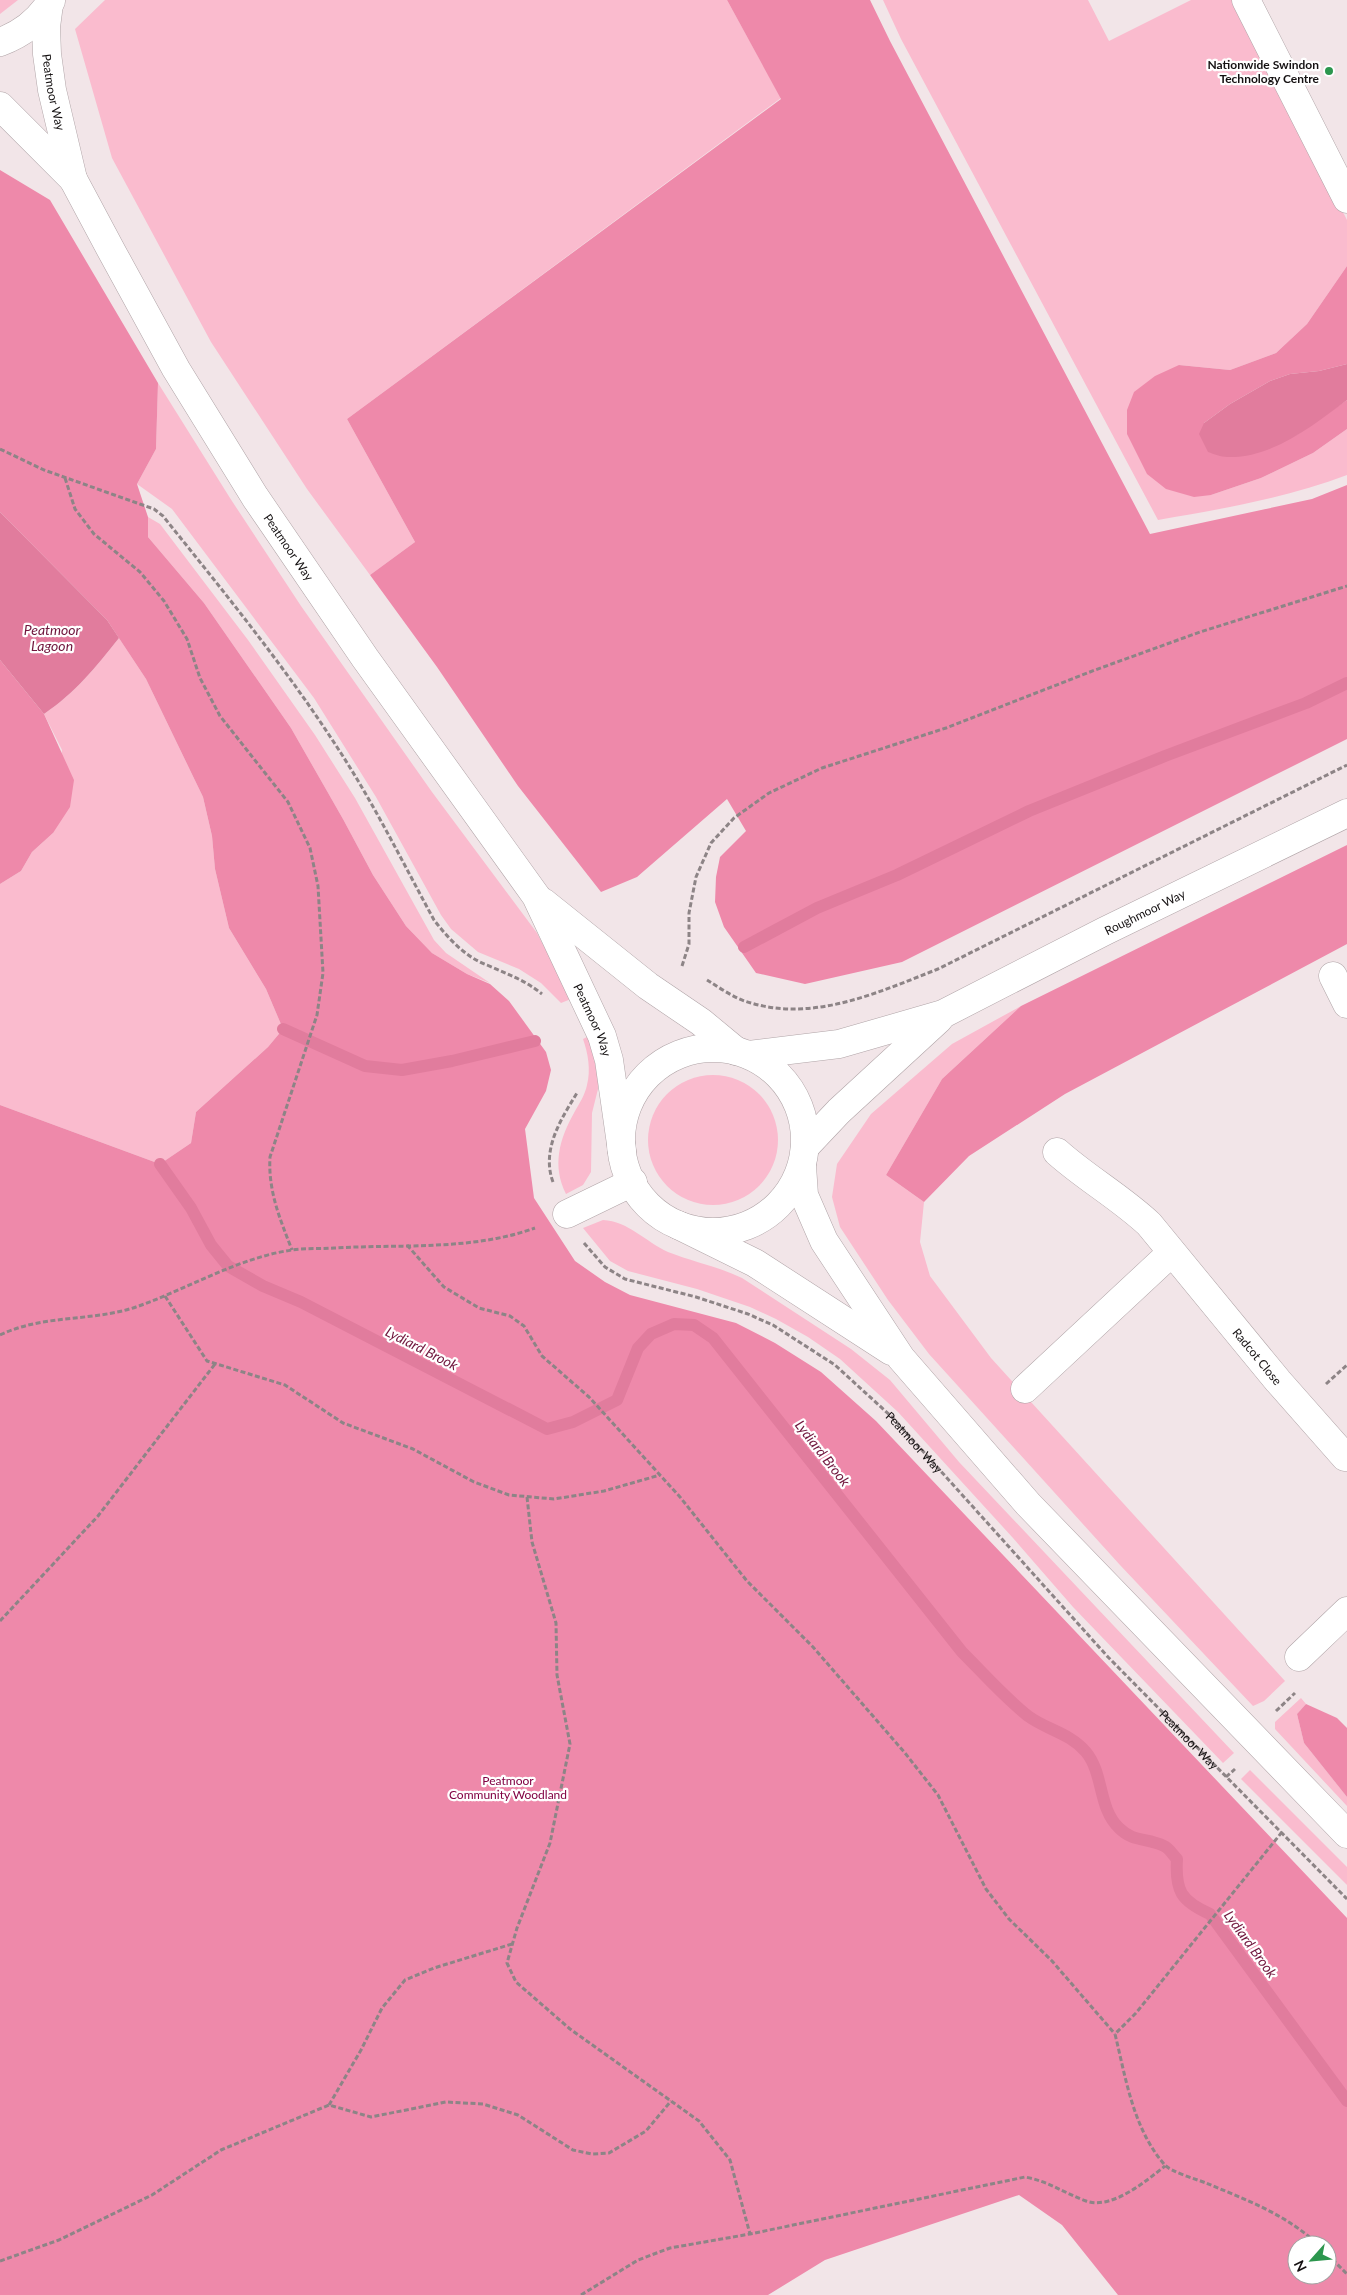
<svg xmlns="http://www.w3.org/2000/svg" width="1347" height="2295" font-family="Lato,sans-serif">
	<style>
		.green { fill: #fabbce }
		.forest { fill: #ee89aa; fill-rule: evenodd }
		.water { fill: #e17c9d }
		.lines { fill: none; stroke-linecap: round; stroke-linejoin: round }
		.stream { stroke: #e17c9d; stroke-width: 12 }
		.minor-casing { stroke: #b0a4a7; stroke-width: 29 }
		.major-casing { stroke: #b0a4a7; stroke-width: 29 }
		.path { stroke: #8d8486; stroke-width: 3; stroke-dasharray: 5 2.5; stroke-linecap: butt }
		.minor { stroke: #fff; stroke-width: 28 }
		.major { stroke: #fff; stroke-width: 28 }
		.poi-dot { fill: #2c964e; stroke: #fff; stroke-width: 2 }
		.labels { text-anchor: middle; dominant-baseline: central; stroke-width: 4.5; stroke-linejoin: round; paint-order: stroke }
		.poi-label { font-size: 12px; font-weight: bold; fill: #151112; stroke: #fff; text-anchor: end }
		.street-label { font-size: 12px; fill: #151112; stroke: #fff }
		.park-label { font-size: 12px; fill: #810042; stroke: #fff }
		.water-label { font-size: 14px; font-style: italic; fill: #70163d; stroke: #fff }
	</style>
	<rect width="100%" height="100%" fill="#f2e5e8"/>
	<g class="green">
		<polygon points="0,0 18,0 0,14"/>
		<polygon points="105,0 727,0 781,98 347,419 415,542 370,575 307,489 211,342 112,158 75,29"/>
		<path d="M883 0H1088L1109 41 1191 0H1235L1347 220V266L1307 324 1276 353 1230 370 1179 365 1211 495 1261 478 1313 453 1347 429V475C1287 498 1221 509 1158 520L901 39Z"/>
		<polygon points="158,383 230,498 301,606 432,792 537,933 571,999 561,1003 541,983 519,969 478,952 451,929 441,915 376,797 314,698 172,509 137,484 156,449"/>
		<polygon points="148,517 160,524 248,640 315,735 355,798 434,940 446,953 490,983 467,974 432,953 406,926 373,875 343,819 291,728 204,603 148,537"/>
		<path d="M119 638 146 679 203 797 212 836 215 869 229 928 266 989 283 1029 268 1047 196 1112 191 1143 160 1164 0 1105V884L21 871 32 852 53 833 62 750 44 714C76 692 95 668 119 638Z"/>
		<polygon points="1021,1006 942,1079 886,1175 924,1202 920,1242 930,1276 991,1358 1285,1681 1264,1701 1253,1706 1120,1565 929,1354 888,1300 840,1227 832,1197 837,1164 871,1114 952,1044"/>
		<path d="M589 1036 598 1073V1089L592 1113 591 1172 583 1185 566 1194C552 1166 559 1140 574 1113 579 1104 585 1095 587 1085 591 1070 588 1053 583 1039Z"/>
		<circle cx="713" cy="1140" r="65"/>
		<path d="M603 1220C628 1221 646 1242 668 1252 693 1262 717 1266 742 1278L851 1349 890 1380 959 1462 1234 1753 1223 1763 1073 1607 1013 1538 898 1412 840 1359 808 1337 776 1319 750 1307 697 1289 628 1271 610 1261 583 1228Z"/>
		<polygon points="1301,1698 1306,1704 1297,1714 1304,1743 1347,1797 1347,1806 1275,1729 1275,1722"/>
		<polygon points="1250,1770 1347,1867 1347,1885 1241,1779"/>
	</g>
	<g class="forest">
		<polygon points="727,0 870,0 890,41 1150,534 1312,499 1347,485 1347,739 902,962 805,984 756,973 724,927 715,902 716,877 720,857 746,831 727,799 637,877 601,892 518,786 437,667 370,575 415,542 347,419 781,99"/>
		<path d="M0 170 50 200 158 383 156 449 137 484 148 517V537L204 603 291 728 343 819 373 875 406 926 432 953 467 974 490 984 509 1001 546 1052 551 1070 546 1091 525 1129 534 1198 575 1261 605 1282 630 1295 736 1323 775 1343 821 1372 876 1421 1347 1918V2295H1118L1062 2225 1019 2195 825 2260 768 2295H0V1105L160 1164 191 1143 196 1112 268 1047 283 1029 266 989 229 928 215 869 212 836 203 797 146 679 107 620 0 512ZM1297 2245H1327V2275H1297Z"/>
		<polygon points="1347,266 1347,364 1319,371 1290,374 1270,381 1230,404 1204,423 1269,448 1298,434 1347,400 1347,429 1313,453 1261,478 1211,495 1194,497 1166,489 1147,474 1127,434 1127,410 1134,392 1155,376 1179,365 1230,370 1276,353 1307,324"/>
		<polygon points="0,660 44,714 74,780 70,807 53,833 32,852 21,871 0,884"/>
		<polygon points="1347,845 1347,944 1065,1094 969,1156 924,1202 886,1175 942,1079 1021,1006"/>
		<polygon points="1306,1704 1337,1718 1347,1728 1347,1797 1304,1743 1297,1714"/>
	</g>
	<g class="water">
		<path d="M1347 364V400C1314 425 1271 459 1227 457 1221 457 1214 454 1208 452L1199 434 1204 423 1230 404 1270 381 1290 374 1319 371Z"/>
		<path d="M0 512 107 620 119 638C95 668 76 692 44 714L0 660Z"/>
	</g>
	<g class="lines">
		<g class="stream">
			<polyline points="744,947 817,908 897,875 1029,811 1165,756 1306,703 1347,683"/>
			<polyline points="283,1029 365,1066 402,1070 452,1061 535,1041"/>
			<path d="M160 1164 191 1208 211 1245 228 1266 263 1286 301 1302 547 1429 573 1422 617 1400 638 1348 651 1334 674 1324 694 1325 713 1338 962 1652C984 1674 1004 1697 1028 1716 1047 1730 1070 1733 1086 1752 1104 1774 1098 1808 1119 1828 1134 1843 1147 1837 1164 1846 1169 1848 1173 1855 1177 1859 1175 1891 1181 1901 1210 1914L1347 2101"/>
		</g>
		<defs>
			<g id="minor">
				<polyline points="1246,0 1347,199"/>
				<polyline points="1333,976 1347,1004"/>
				<path id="s2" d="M1057 1152C1086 1178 1120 1197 1149 1224L1278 1381 1345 1457"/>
				<polyline points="802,1166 804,1195 824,1241 901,1358 1028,1504 1347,1834"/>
				<polyline points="567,1214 633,1182"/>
				<polyline points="678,1225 755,1263 891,1351"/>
				<polyline points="1025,1389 1171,1253"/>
				<polyline points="1299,1657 1347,1611"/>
			</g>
			<g id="major">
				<path id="s3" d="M49 4 46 27 47 54 52 90 73 179 112 252 176 369 255 497 365 658 536 896 602 1036 609 1060 622 1151"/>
				<path d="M0 42C22 34 39 21 51 1"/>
				<polyline points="0,106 73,179"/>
				<polyline points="543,902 648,986 701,1022 736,1051"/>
				<circle cx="713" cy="1140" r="92"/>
				<path id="s4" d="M749 1055 839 1044 943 1014 1105 931 1347 813"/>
				<polyline points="805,1147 839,1111 939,1019"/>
			</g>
		</defs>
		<use href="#minor" class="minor-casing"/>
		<use href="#major" class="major-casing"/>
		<g class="path">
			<path d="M0 449 44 470 154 509 163 516C223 591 283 664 335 744 372 800 402 861 434 920 448 938 465 957 487 965 507 974 525 980 542 994"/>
			<path d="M65 478 75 509 94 534 140 572 164 601 187 639 200 678 220 716 288 802 310 848 318 886 323 973 317 1015 270 1157C268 1191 280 1219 292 1250"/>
			<polyline points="682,966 689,944 689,913 696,877 711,843 734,818 769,793 822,768 946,728 1095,670 1200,632 1347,586"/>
			<path d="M707 980C720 988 735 999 751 1003 815 1022 879 992 938 969L1347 765"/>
			<path d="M553 1182C541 1150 561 1119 577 1093"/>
			<path id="s1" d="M584 1243 605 1267 625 1279 696 1297 748 1314 773 1325 835 1365 893 1418 1108 1657 1347 1899"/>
			<polyline points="407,1245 444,1287 479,1308 510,1316 524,1326 542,1356 589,1397 680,1497 747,1581 813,1647 905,1753 938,1795 986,1889 1009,1919 1052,1961 1115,2034"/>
			<polyline points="165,1296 207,1361 285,1385 343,1423 413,1449 474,1482 509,1495 554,1499 604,1491 660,1475"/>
			<path d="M0 1335C44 1314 91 1322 136 1307 188 1289 237 1258 292 1250 305 1248 320 1249 334 1248 401 1244 471 1251 535 1228"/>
			<polyline points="1326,1384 1347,1365"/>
			<polyline points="527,1497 532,1542 556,1623 557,1675 570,1744 550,1843 517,1928 507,1963 516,1982 570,2029 699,2121 730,2160 750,2234"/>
			<polyline points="0,1621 98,1516 215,1364"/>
			<polyline points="1276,1711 1295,1693"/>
			<polyline points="1226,1777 1235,1769"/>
			<path d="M1282 1832 1136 2013 1115 2034C1126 2079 1133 2128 1164 2164 1170 2172 1196 2179 1206 2183 1244 2199 1288 2215 1318 2245"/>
			<polyline points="329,2105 361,2050 382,2008 405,1980 434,1968 512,1944"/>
			<polyline points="1327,2254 1347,2274"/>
			<polyline points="0,2261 59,2240 152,2195 221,2150 329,2105 371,2117 446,2102 483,2104 518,2115 573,2150 592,2154 609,2153 646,2131 671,2101"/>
			<path d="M581 2295 638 2260 670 2248 750 2234 1025 2177C1048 2181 1064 2193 1086 2201 1112 2210 1146 2181 1165 2166"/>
		</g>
		<use href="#minor" class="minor"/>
		<use href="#major" class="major"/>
	</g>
	<circle class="poi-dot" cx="1329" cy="71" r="5"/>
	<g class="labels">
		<g class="poi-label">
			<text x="1319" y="64">Nationwide Swindon<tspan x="1319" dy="14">Technology Centre</tspan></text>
		</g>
		<g class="street-label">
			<text stroke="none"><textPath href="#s3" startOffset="89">Peatmoor Way</textPath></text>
			<text stroke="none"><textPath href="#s3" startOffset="605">Peatmoor Way</textPath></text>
			<text stroke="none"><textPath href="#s4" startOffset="425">Roughmoor Way</textPath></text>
			<text stroke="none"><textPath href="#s3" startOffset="1169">Peatmoor Way</textPath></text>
			<text stroke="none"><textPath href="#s2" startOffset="288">Radcot Close</textPath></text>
			<text stroke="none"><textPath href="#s1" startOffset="395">Peatmoor Way</textPath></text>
			<text stroke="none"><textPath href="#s1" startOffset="800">Peatmoor Way</textPath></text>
		</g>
		<g class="park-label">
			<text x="508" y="1780">Peatmoor<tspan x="508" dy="14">Community Woodland</tspan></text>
		</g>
		<g class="water-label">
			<text x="52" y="629">Peatmoor<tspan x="52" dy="16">Lagoon</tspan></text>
			<text transform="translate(422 1348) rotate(27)">Lydiard Brook</text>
			<text transform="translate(823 1453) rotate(52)">Lydiard Brook</text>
			<text transform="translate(1251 1944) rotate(54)">Lydiard Brook</text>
		</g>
	</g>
	<g transform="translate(1312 2260) rotate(243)"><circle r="24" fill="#ffffff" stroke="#a1a0a0"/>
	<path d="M0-4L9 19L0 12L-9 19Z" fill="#2c964e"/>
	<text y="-8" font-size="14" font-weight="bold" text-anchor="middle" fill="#151112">N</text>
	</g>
</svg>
